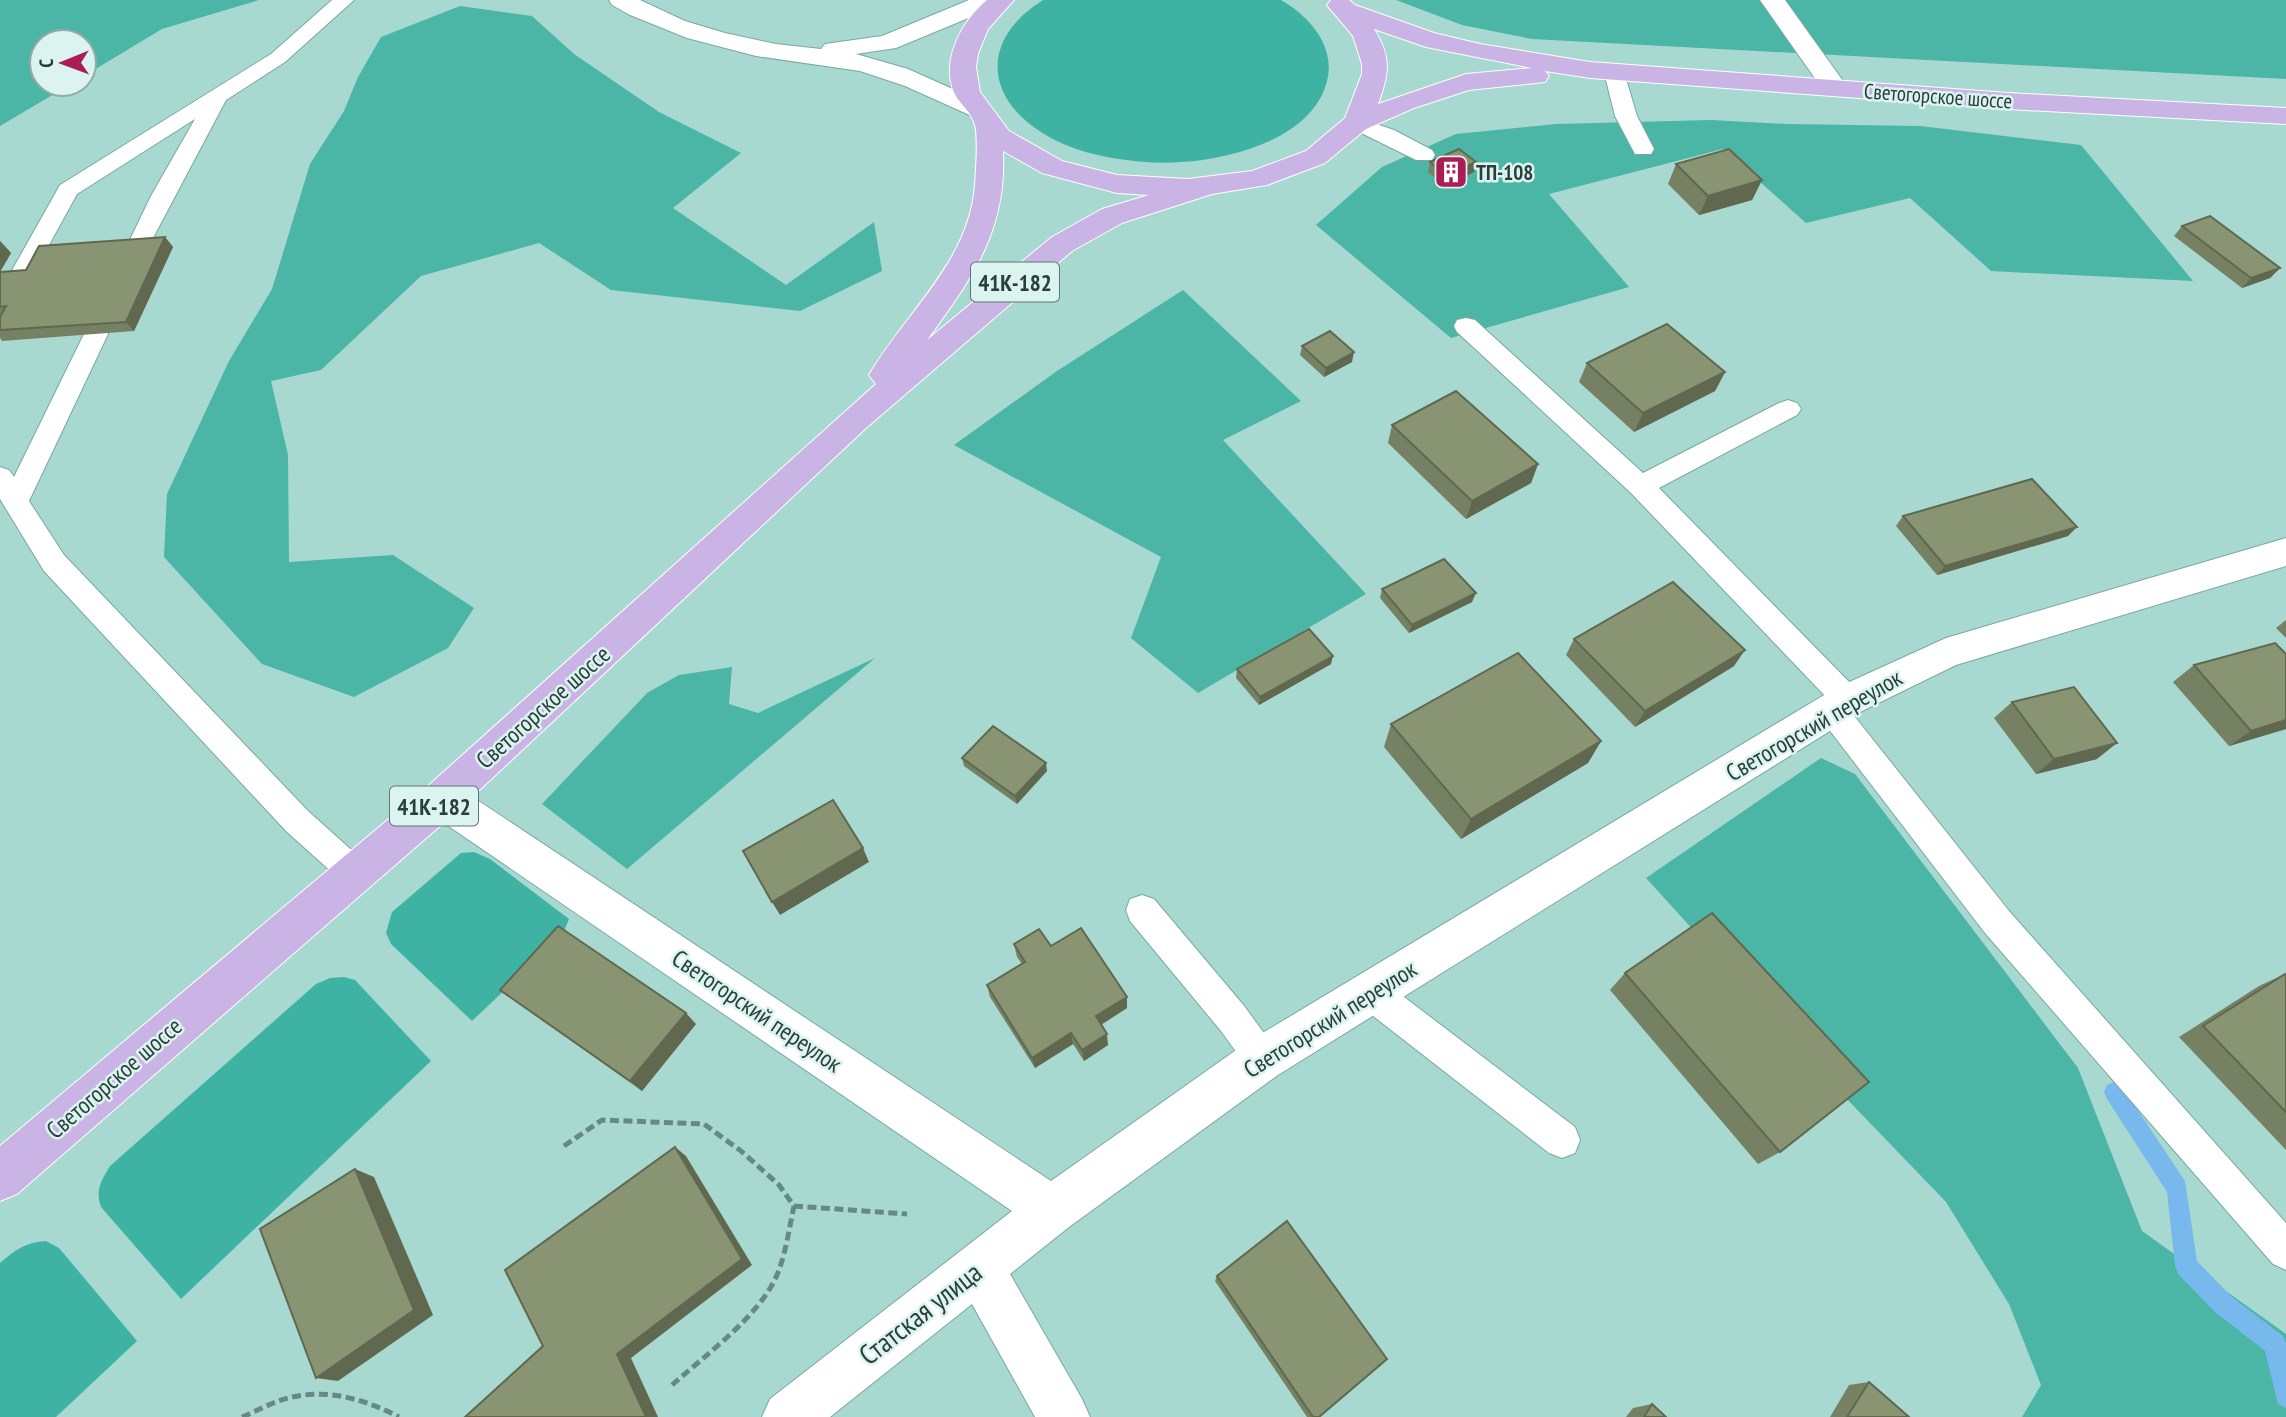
<svg xmlns="http://www.w3.org/2000/svg" width="2286" height="1417" font-family="'PT Sans Narrow',sans-serif">
	<style>
		.green { fill: #3eb3a4 }
		.forest { fill: #4bb5a6 }
		.lines { fill: none; stroke-linecap: round; stroke-linejoin: round }
		.stream { fill: #77b9ec; fill-rule: evenodd }
		.lane-casing { stroke: #79a8a0; stroke-width: 2 }
		.street-casing { stroke: #79a8a0; stroke-width: 2 }
		.primary-casing { stroke: #fff; stroke-width: 2 }
		.path { stroke: #678983; stroke-width: 5; stroke-dasharray: 9 4.5; stroke-linecap: butt }
		.lane { fill: #fff; fill-rule: evenodd }
		.street { fill: #fff; fill-rule: evenodd }
		.primary { fill: #cab4e6; fill-rule: evenodd }
		.wall { fill: #768062 }
		.shaded-wall { fill: #606850 }
		.building { fill: #899572; stroke: #606850; stroke-width: 2 }
		.labels { text-anchor: middle; dominant-baseline: central; stroke-width: 5; stroke-linejoin: round; paint-order: stroke }
		.far-street-label { font-size: 21px; fill: #2a3e3a; stroke: #dcf4ef }
		.far-poi-label { font-size: 21px; font-weight: bold; fill: #2a3e3a; stroke: #dcf4ef; text-anchor: start }
		.shield { fill: #dcf4ef; stroke: #5f7570; stroke-width: 2 }
		.shield-label { font-size: 23px; font-weight: bold; fill: #2a3e3a }
		.street-label { font-size: 24px; fill: #2a3e3a; stroke: #dcf4ef }
		.near-street-label { font-size: 28px; fill: #2a3e3a; stroke: #dcf4ef }
	</style>
	<rect width="100%" height="100%" fill="#a8d9d0"/>
	<g class="green">
		<path d="M1043 0H1281C1309 16 1336 46 1327 81 1320 111 1292 132 1265 143 1219 162 1168 167 1119 159 1090 155 1058 145 1035 128 980 88 988 34 1043 0Z"/>
		<polygon points="474,852 490,859 569,919 562,936 472,1021 391,944 386,933 392,912 461,853"/>
		<path d="M344 977 355 980 431 1061 181 1299 101 1207C95 1190 101 1181 110 1166L316 984 330 978Z"/>
		<path d="M46 1241 59 1248 137 1341 56 1417H0V1263C15 1250 26 1242 46 1241Z"/>
	</g>
	<g class="forest">
		<polygon points="0,0 259,0 162,29 84,76 84,42 42,42 42,84 71,84 0,126"/>
		<polygon points="1396,0 2286,0 2286,79 1532,39 1462,25"/>
		<polygon points="460,6 532,16 574,54 659,112 741,153 673,208 786,285 874,222 882,271 800,311 611,290 539,243 421,276 321,370 271,381 288,455 289,562 393,555 474,608 448,648 354,697 262,664 164,557 167,494 229,361 272,289 310,164 344,111 358,77 381,37"/>
		<polygon points="1711,120 1787,124 1920,126 2081,145 2193,281 1991,271 1910,198 1806,223 1723,149 1549,194 1629,287 1451,338 1316,225 1382,167 1456,134 1556,124"/>
		<polygon points="1183,290 1301,401 1223,440 1366,594 1198,693 1131,638 1161,557 954,445 1057,371"/>
		<polygon points="875,658 627,869 542,804 647,693 679,675 732,667 729,704 758,713"/>
		<polygon points="1821,758 1855,774 2078,1068 2142,1231 2286,1334 2286,1417 2022,1417 2041,1385 2009,1304 1946,1202 1844,1096 1646,878"/>
	</g>
	<g class="lines">
		<polygon class="stream" points="2114,1082 2121,1085 2185,1181 2197,1261 2231,1296 2283,1336 2286,1343 2286,1408 2278,1404 2265,1351 2215,1312 2178,1274 2175,1266 2167,1192 2107,1099 2104,1092 2107,1085"/>
		<defs>
			<g id="lane">
				<polygon points="332,0 354,0 285,62 226,100 144,255 136,258 128,255 125,250 151,196 195,119 77,194 26,287 18,289 10,287 6,281 60,185 271,54"/>
				<polygon points="1614,66 1621,68 1624,72 1637,116 1654,149 1651,154 1635,154 1615,116 1604,72 1607,68"/>
				<polygon points="1356,117 1394,130 1432,150 1435,155 1432,160 1416,160 1349,127 1345,123 1349,119"/>
				<polygon points="1466,318 1475,320 1643,473 1779,403 1788,400 1797,403 1801,409 1797,415 1659,488 1858,691 1863,700 1858,709 1851,712 2009,911 2286,1223 2286,1270 2273,1264 1985,933 1821,719 1817,710 1821,701 1828,699 1631,493 1457,332 1454,326 1457,320"/>
				<polygon points="96,326 105,328 108,334 29,501 64,555 308,811 367,864 372,874 367,884 356,889 345,884 286,831 44,571 0,499 0,467 9,470 14,477 84,334 87,328"/>
				<polygon points="1142,895 1154,899 1245,1007 1274,1047 1279,1059 1274,1071 1262,1076 1250,1071 1221,1031 1130,921 1126,910 1130,899"/>
				<polygon points="1371,977 1383,981 1575,1127 1580,1140 1575,1153 1562,1158 1549,1153 1359,1005 1354,993 1359,981"/>
			</g>
			<g id="street">
				<polygon points="609,0 640,0 685,21 725,33 776,44 821,49 825,44 882,36 969,0 1003,0 1000,5 896,48 856,54 908,69 984,103 988,109 984,115 974,117 905,86 860,71 756,56 687,38 630,15 612,5"/>
				<polygon points="1760,0 1785,0 1848,88 1844,94 1835,96 1826,94"/>
				<polygon points="2286,538 2286,566 1956,665 1862,711 1278,1075 1069,1227 1010,1274 1082,1399 1090,1417 1035,1417 972,1304 830,1417 762,1417 770,1399 1012,1211 428,812 422,799 428,786 442,781 456,786 1051,1181 1246,1043 1834,689 1946,638"/>
			</g>
			<path id="primary" d="M987 0H1014L988 29 978 54 976 67 980 92 1009 131 1062 161 1117 175 1188 179 1252 171 1306 151 1345 118 1362 74V64L1353 36 1327 5 1331 0H1349L1355 5 1434 33 1480 44 1590 62 2008 93 2286 108V124L2008 109 1590 78 1545 71 1549 76 1545 82 1469 90 1414 108 1366 129 1325 163 1267 185 1212 194 1122 223 1072 251 866 428 456 812 17 1194 0 1201V1146L428 786 876 384 869 375C906 312 969 262 975 185 976 170 979 133 974 122 970 110 957 102 953 90 942 58 962 21 987 0ZM1374 29 1426 47 1532 68 1466 74 1378 104C1389 73 1392 58 1374 29ZM1003 151 1042 173 1117 193 1149 195 1102 209 1052 237 927 340C972 278 1007 231 1003 151Z"/>
		</defs>
		<use href="#lane" class="lane-casing"/>
		<use href="#street" class="street-casing"/>
		<use href="#primary" class="primary-casing"/>
		<g class="path">
			<path d="M564 1146 602 1120 704 1124 741 1151 779 1185 794 1206C789 1229 786 1253 777 1275 759 1317 704 1356 671 1386"/>
			<polyline points="794,1206 907,1214"/>
			<path d="M242 1417C257 1411 272 1402 288 1398 327 1388 364 1399 399 1417"/>
		</g>
		<use href="#lane" class="lane"/>
		<use href="#street" class="street"/>
		<use href="#primary" class="primary"/>
	</g>
	<g class="wall">
		<polygon points="1430,162 1476,162 1474,172 1445,186 1428,172"/>
		<polygon points="1676,164 1762,180 1752,200 1699,215 1668,184"/>
		<polygon points="2182,226 2280,268 2270,278 2242,288 2174,236"/>
		<polygon points="165,237 173,247 134,331 2,341 0,338 0,241 11,253 0,272 26,270"/>
		<polygon points="1302,346 1352,362 1324,377 1300,355"/>
		<polygon points="1587,363 1725,372 1715,391 1634,432 1579,382"/>
		<polygon points="1392,425 1538,464 1531,483 1466,519 1388,443"/>
		<polygon points="1903,516 2068,536 1937,575 1896,526"/>
		<polygon points="1382,589 1472,602 1409,633 1380,598"/>
		<polygon points="2286,620 2286,638 2276,628"/>
		<polygon points="1574,639 1734,666 1635,727 1566,655"/>
		<polygon points="1331,664 1259,705 1236,678 1237,669"/>
		<polygon points="2194,665 2286,729 2229,746 2173,682"/>
		<polygon points="2012,702 2097,759 2036,774 1994,718"/>
		<polygon points="1391,724 1601,741 1588,763 1461,839 1384,747"/>
		<polygon points="962,758 1047,771 1017,804 964,766"/>
		<polygon points="1014,944 1051,946 1127,997 1127,1008 1101,1025 1108,1045 1084,1061 1073,1044 1035,1068 990,997 987,985 1022,964 1017,957"/>
		<polygon points="1625,973 1780,1152 1758,1164 1610,990"/>
		<polygon points="2285,974 2286,975 2286,1150 2179,1037 2259,986"/>
		<polygon points="500,990 696,1024 642,1091"/>
		<polygon points="1217,1276 1319,1417 1307,1417 1215,1281"/>
		<polygon points="1869,1382 1909,1417 1830,1417 1849,1385"/>
		<polygon points="1652,1404 1666,1417 1626,1417 1633,1408"/>
	</g>
	<g class="shaded-wall">
		<polygon points="1476,162 1474,172 1445,186 1447,175"/>
		<polygon points="1762,180 1752,200 1699,215 1708,196"/>
		<polygon points="165,237 173,247 134,331 126,322"/>
		<polygon points="0,241 11,253 0,272"/>
		<polygon points="2280,268 2270,278 2242,288 2251,278"/>
		<polygon points="1354,352 1352,362 1324,377 1326,368"/>
		<polygon points="1725,372 1715,391 1634,432 1643,413"/>
		<polygon points="1538,464 1531,483 1466,519 1472,501"/>
		<polygon points="2077,527 2068,536 1937,575 1945,566"/>
		<polygon points="1476,593 1472,602 1409,633 1412,625"/>
		<polygon points="1745,650 1734,666 1635,727 1645,711"/>
		<polygon points="1333,656 1331,664 1259,705 1260,697"/>
		<polygon points="2286,720 2286,729 2229,746 2251,731"/>
		<polygon points="1601,741 1588,763 1461,839 1471,819"/>
		<polygon points="2117,743 2097,759 2036,774 2054,759"/>
		<polygon points="1046,763 1047,771 1017,804 1015,796"/>
		<polygon points="863,848 869,862 780,915 772,902"/>
		<polygon points="1127,997 1127,1008 1097,1027 1096,1016"/>
		<polygon points="686,1013 696,1024 642,1091 630,1081"/>
		<polygon points="1071,1033 1073,1044 1035,1068 1032,1058"/>
		<polygon points="1107,1034 1108,1045 1084,1061 1082,1050"/>
		<polygon points="675,1147 686,1156 752,1265 631,1358 658,1417 646,1417 617,1354"/>
		<polygon points="355,1169 374,1177 433,1315 338,1381 316,1378"/>
	</g>
	<g class="building">
		<polygon points="1459,149 1476,162 1447,175 1430,162"/>
		<polygon points="1729,149 1762,180 1708,196 1676,164"/>
		<polygon points="2210,216 2280,268 2251,278 2182,226"/>
		<polygon points="165,237 126,322 0,330 0,317 6,306 0,307 0,272 26,270 39,246"/>
		<polygon points="1667,324 1725,372 1643,413 1587,363"/>
		<polygon points="1330,331 1354,352 1326,368 1302,346"/>
		<polygon points="1456,391 1538,464 1472,501 1392,425"/>
		<polygon points="2032,479 2077,527 1945,566 1903,516"/>
		<polygon points="1444,559 1476,593 1412,625 1382,589"/>
		<polygon points="1673,582 1745,650 1645,711 1574,639"/>
		<polygon points="1309,629 1333,656 1260,697 1237,669"/>
		<polygon points="2275,643 2286,654 2286,720 2251,731 2194,665"/>
		<polygon points="1518,653 1601,741 1471,819 1391,724"/>
		<polygon points="2074,687 2117,743 2054,759 2012,702"/>
		<polygon points="993,726 1046,763 1015,796 962,758"/>
		<polygon points="833,800 863,848 772,902 743,851"/>
		<polygon points="1712,913 1869,1082 1780,1152 1625,973"/>
		<polygon points="558,926 686,1013 630,1081 500,990"/>
		<polygon points="1081,928 1127,997 1096,1016 1107,1034 1082,1050 1071,1033 1032,1058 987,985 1025,962 1014,944 1039,929 1051,946"/>
		<polygon points="2285,974 2286,975 2286,1112 2203,1026"/>
		<polygon points="675,1147 742,1259 617,1354 646,1417 465,1417 543,1346 505,1270"/>
		<polygon points="355,1169 414,1310 316,1378 260,1229"/>
		<polygon points="1287,1221 1387,1359 1319,1417 1313,1417 1217,1276"/>
		<polygon points="1869,1382 1909,1417 1847,1417"/>
		<polygon points="1652,1404 1666,1417 1644,1417"/>
	</g>
	<defs>
		<symbol id="building-square" viewBox="-11 -11 22 22"><rect x="-9" y="-9" width="18" height="18" rx="4" fill="#ac1d58" stroke="#dcf4ef"/><path d="M-4-6H4V6H1V3H-1V6H-4ZM-2.5-4.3h1.7v1.8h-1.7ZM.8-4.3h1.7v1.8H.8ZM-2.5-1h1.7V.8h-1.7ZM.8-1h1.7V.8H.8Z" fill="#fff"/></symbol>
	</defs>
	<g fill-rule="evenodd">
		<use href="#building-square" x="1432" y="153" width="38" height="38"/>
	</g>
	<g class="labels">
		<g class="far-street-label">
			<text transform="translate(1938 96) rotate(4)">Светогорское шоссе</text>
		</g>
		<g class="far-poi-label">
			<text x="1476" y="172">ТП-108</text>
		</g>
		<g class="shield">
			<rect x="971" y="262.5" width="88" height="39" rx="5"/>
			<rect x="390" y="786.5" width="88" height="39" rx="5"/>
		</g>
		<g class="shield-label">
			<text x="1015" y="282">41К-182</text>
			<text x="434" y="806">41К-182</text>
		</g>
		<g class="street-label">
			<text transform="translate(543 707) rotate(-42)">Светогорское шоссе</text>
			<text transform="translate(1814 725) rotate(-30)">Светогорский переулок</text>
			<text transform="translate(757 1011) rotate(34)">Светогорский переулок</text>
			<text transform="translate(1330 1019) rotate(-32)">Светогорский переулок</text>
			<text transform="translate(114 1078) rotate(-41)">Светогорское шоссе</text>
		</g>
		<g class="near-street-label">
			<text transform="translate(920 1313) rotate(-38)">Статская улица</text>
		</g>
	</g>
	<g transform="translate(63 63) rotate(269)"><circle r="33" fill="#dcf4ef" stroke="#95aba7" stroke-width="2"/>
	<path d="M0-5L12 26L0 18L-12 26Z" fill="#ac1d58"/>
	<text y="-10" font-size="19" font-weight="bold" text-anchor="middle" fill="#2a3e3a">С</text>
	</g>
</svg>
